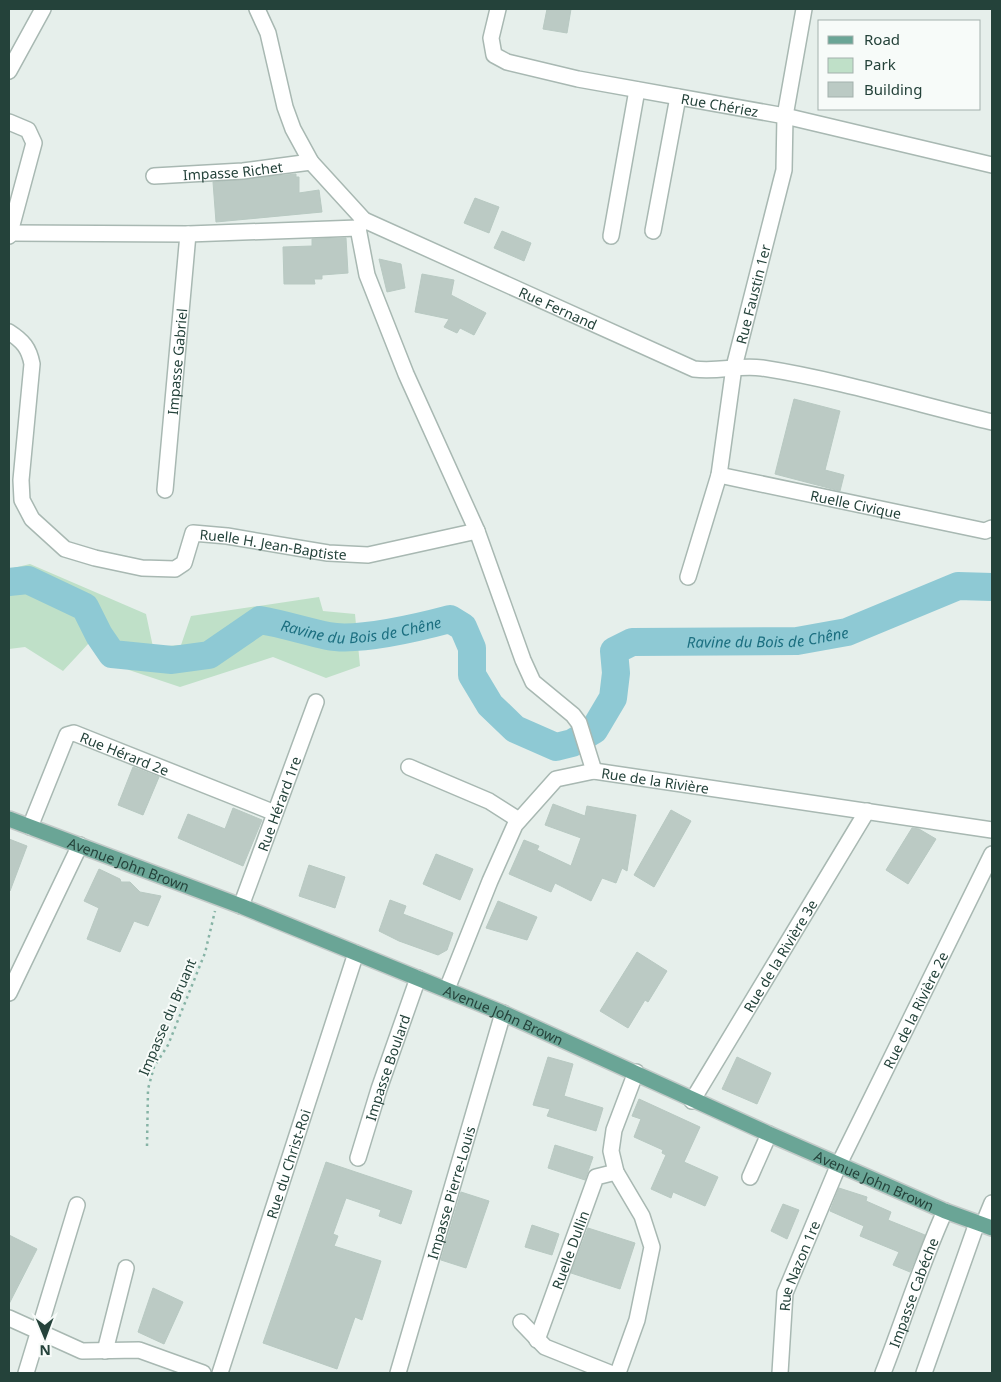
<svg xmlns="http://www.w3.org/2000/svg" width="1001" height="1382" font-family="'Noto Sans',sans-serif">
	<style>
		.green { fill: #bfe0c8 }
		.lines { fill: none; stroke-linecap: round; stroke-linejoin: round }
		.river { stroke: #8ec9d4; stroke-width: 28 }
		.building { fill: #bbcac4; stroke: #b8c9c2 }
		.minor-casing { stroke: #a8b8b2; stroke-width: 18 }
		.major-casing { stroke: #c2cac8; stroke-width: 18 }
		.path { stroke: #86b3a5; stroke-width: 2.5; stroke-dasharray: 2.5 4; stroke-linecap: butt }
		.minor { stroke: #fff; stroke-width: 15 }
		.major { stroke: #6aa596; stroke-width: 15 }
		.labels { text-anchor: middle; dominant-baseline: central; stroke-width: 4; stroke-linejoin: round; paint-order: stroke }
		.street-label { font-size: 14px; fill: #24423a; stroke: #f7fbf9 }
		.water-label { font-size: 15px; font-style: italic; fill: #1c6f80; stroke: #f7fbf9 }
	</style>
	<rect width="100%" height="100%" fill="#e6efeb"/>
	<polygon class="green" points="30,564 146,614 153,647 181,645 191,616 319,597 323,611 355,614 360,666 326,678 273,657 180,687 129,670 89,643 63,671 25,647 9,649 9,569"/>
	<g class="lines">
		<path class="river" id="s1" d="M9 582 28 580 85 607 99 635 112 654 172 660 209 655 260 620C283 624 305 631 328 636 357 642 420 627 450 619L463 627 472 648V675L490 705 515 729 556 747 572 743 594 730 613 698 616 673 614 651 632 642 797 641 847 632 958 586 992 587"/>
	</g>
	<g class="building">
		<polygon points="547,9 571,9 567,33 543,29"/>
		<polygon points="296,174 296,177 299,177 299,193 319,190 322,212 216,222 213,182"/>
		<polygon points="475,198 499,207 489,233 464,223"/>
		<polygon points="502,231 531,243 524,261 494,248"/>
		<polygon points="346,238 348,273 322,275 322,279 314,279 315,284 284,284 283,247 312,246 312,239"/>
		<polygon points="379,259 401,264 405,288 387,292"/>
		<polygon points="422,274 454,280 451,295 486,313 474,335 460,328 457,333 444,327 449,319 415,312"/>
		<polygon points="794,399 840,411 825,470 844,475 840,491 775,474"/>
		<polygon points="133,767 159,777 143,815 118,805"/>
		<polygon points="553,804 585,816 587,806 636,815 627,871 622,868 616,883 602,878 591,901 555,883 551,892 509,874 524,840 539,846 537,850 571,866 581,838 545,825"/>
		<polygon points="233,808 262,820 243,866 178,838 188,814 225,829"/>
		<polygon points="671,810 691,821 654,887 634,875"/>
		<polygon points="912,828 919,829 936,839 908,884 886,870"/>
		<polygon points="9,839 27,846 10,891 9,891"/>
		<polygon points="436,854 473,869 460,900 423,884"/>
		<polygon points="309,865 345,877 335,908 299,896"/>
		<polygon points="99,869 120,879 121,882 130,882 140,892 161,896 148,926 134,921 120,952 87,939 99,908 84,901"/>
		<polygon points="390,900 406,906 403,914 453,933 447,950 438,955 399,941 379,931"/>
		<polygon points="498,901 537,917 527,940 486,928"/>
		<polygon points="637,952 667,971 648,1002 645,1000 628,1028 600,1011"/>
		<polygon points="548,1057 573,1064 564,1096 603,1108 596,1131 547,1116 550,1109 533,1105"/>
		<polygon points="737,1057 771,1073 757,1104 722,1089"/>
		<polygon points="639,1099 700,1127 684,1162 718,1177 705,1206 673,1192 671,1198 651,1189 666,1155 662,1153 663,1150 634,1137 641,1119 632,1116"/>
		<polygon points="555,1145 593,1157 585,1180 548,1168"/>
		<polygon points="326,1162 412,1191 401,1224 379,1216 381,1210 346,1198 333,1234 338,1236 334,1246 381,1261 362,1320 355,1317 337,1369 263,1343"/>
		<polygon points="839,1188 867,1197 866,1201 891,1212 888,1220 925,1235 910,1272 893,1265 899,1252 860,1236 864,1226 830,1211"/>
		<polygon points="461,1192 489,1201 466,1268 441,1260"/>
		<polygon points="783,1204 799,1210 787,1239 771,1231"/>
		<polygon points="532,1225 559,1234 552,1255 525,1247"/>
		<polygon points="588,1228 635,1243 620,1289 571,1273"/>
		<polygon points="9,1235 37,1249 9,1304"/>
		<polygon points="153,1288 183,1302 164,1344 138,1332"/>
	</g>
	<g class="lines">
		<defs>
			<g id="minor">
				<path id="s2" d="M257 9 268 33 285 107 293 129 311 162 364 220 694 369C719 372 737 365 762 368 839 380 917 404 992 422"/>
				<path id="s3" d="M498 9 491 38 494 55 507 62 578 79 785 116 992 165"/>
				<polyline points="9,71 43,9"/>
				<polyline points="9,122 28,130 34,143 9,236"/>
				<path id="s4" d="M154 176 243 171 311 162"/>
				<polyline points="364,220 358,228 367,275 406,374 477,531 523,660 533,682 573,715 579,723 594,771"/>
				<polyline points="653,231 678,97"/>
				<polyline points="10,233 188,234 358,228"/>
				<polyline points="611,236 637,90"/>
				<path id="s5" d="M9 332C23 341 29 348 32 364L21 480 22 500 32 519 65 549 95 558 142 568 175 569 184 563 193 533 227 536 328 553 368 555 477 531"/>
				<path id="s6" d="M719 475 985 531 992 528"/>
				<path id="s7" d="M165 490 188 234"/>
				<path id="s8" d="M688 577 719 475 734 367 784 170 785 116 804 9"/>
				<polyline points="409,767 489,801 519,820"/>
				<path id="s9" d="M30 827 67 735 74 733 275 813"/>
				<path id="s10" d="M241 906 316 702"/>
				<path id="s11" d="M447 989 490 881 515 825 556 779 594 771 992 830"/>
				<polyline points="9,993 80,845"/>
				<path id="s12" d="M692 1101 867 811"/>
				<path id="s13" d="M358 1158 379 1089 418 978"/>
				<polyline points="750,1177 769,1134"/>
				<polyline points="983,1225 992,1203"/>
				<polyline points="9,1318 82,1351 139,1350 203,1373"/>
				<polyline points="521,1322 545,1347 610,1373"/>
				<path id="s14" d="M537 1340 596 1177 616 1172"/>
				<polyline points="105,1351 126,1268"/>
				<polyline points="26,1373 77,1205"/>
				<path id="s15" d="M220 1373 356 953"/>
				<path id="s16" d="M398 1373 503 1013"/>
				<polyline points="618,1373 637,1320 652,1247 642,1216 616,1172 611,1151 614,1130 636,1072"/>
				<path id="s17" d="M780 1373 785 1293 839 1164 992 854"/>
				<path id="s18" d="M883 1373C904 1319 921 1264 945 1211"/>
				<polyline points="924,1373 977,1223"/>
			</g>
			<g id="major">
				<path id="s19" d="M9 819 241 906 503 1013 769 1134 945 1211 992 1228"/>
			</g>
		</defs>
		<use href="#minor" class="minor-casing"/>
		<use href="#major" class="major-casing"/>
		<polyline class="path" points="147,1146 148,1089 154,1067 168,1045 205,953 215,911"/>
		<use href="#minor" class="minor"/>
		<use href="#major" class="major"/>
	</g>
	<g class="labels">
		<g class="street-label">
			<text stroke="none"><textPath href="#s3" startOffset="279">Rue Chériez</textPath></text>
			<text stroke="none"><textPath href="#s4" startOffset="79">Impasse Richet</textPath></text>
			<text stroke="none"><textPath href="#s8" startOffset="291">Rue Faustin 1er</textPath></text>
			<text stroke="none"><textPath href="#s2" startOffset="455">Rue Fernand</textPath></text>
			<text stroke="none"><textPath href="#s7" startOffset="129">Impasse Gabriel</textPath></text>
			<text stroke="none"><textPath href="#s6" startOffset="140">Ruelle Civique</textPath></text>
			<text stroke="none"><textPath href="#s5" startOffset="479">Ruelle H. Jean-Baptiste</textPath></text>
			<text stroke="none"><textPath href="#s9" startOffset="161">Rue Hérard 2e</textPath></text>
			<text stroke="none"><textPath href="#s11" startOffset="340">Rue de la Rivière</textPath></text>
			<text stroke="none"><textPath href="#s10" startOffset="109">Rue Hérard 1re</textPath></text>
			<text stroke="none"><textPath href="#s19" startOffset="128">Avenue John Brown</textPath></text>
			<text stroke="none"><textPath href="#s12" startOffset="170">Rue de la Rivière 3e</textPath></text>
			<text stroke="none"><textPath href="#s17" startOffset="392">Rue de la Rivière 2e</textPath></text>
			<text stroke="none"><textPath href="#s19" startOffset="532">Avenue John Brown</textPath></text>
			<text transform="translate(167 1017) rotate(-67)">Impasse du Bruant</text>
			<text stroke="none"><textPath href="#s13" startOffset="95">Impasse Boulard</textPath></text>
			<text stroke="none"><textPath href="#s15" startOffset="220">Rue du Christ-Roi</textPath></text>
			<text stroke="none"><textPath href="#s19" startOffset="938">Avenue John Brown</textPath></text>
			<text stroke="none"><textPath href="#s16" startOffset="188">Impasse Pierre-Louis</textPath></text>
			<text stroke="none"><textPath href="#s14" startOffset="96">Ruelle Dullin</textPath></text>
			<text stroke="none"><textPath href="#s17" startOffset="110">Rue Nazon 1re</textPath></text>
			<text stroke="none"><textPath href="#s18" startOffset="86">Impasse Cabéche</textPath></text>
		</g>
		<g class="water-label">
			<text stroke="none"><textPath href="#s1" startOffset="399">Ravine du Bois de Chêne</textPath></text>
			<text stroke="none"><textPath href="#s1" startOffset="952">Ravine du Bois de Chêne</textPath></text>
		</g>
	</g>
	<rect width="1001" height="1382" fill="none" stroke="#24423a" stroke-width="20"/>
	<rect x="818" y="20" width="162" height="90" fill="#f7fbf9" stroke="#a3b1ad"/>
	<rect x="828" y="36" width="25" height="8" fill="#6aa596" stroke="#a3b1ad"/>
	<text x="864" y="45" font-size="15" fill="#24423a">Road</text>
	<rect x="828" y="58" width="25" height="15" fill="#bfe0c8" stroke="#a3b1ad"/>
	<text x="864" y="70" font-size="15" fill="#24423a">Park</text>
	<rect x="828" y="82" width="25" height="15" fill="#bbcac4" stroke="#a3b1ad"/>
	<text x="864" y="95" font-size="15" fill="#24423a">Building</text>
	<g transform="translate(45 1337) rotate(179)" stroke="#f7fbf9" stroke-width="4" paint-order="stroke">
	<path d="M0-4L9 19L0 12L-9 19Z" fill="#24423a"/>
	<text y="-8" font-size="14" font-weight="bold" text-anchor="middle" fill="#24423a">N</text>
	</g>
</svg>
